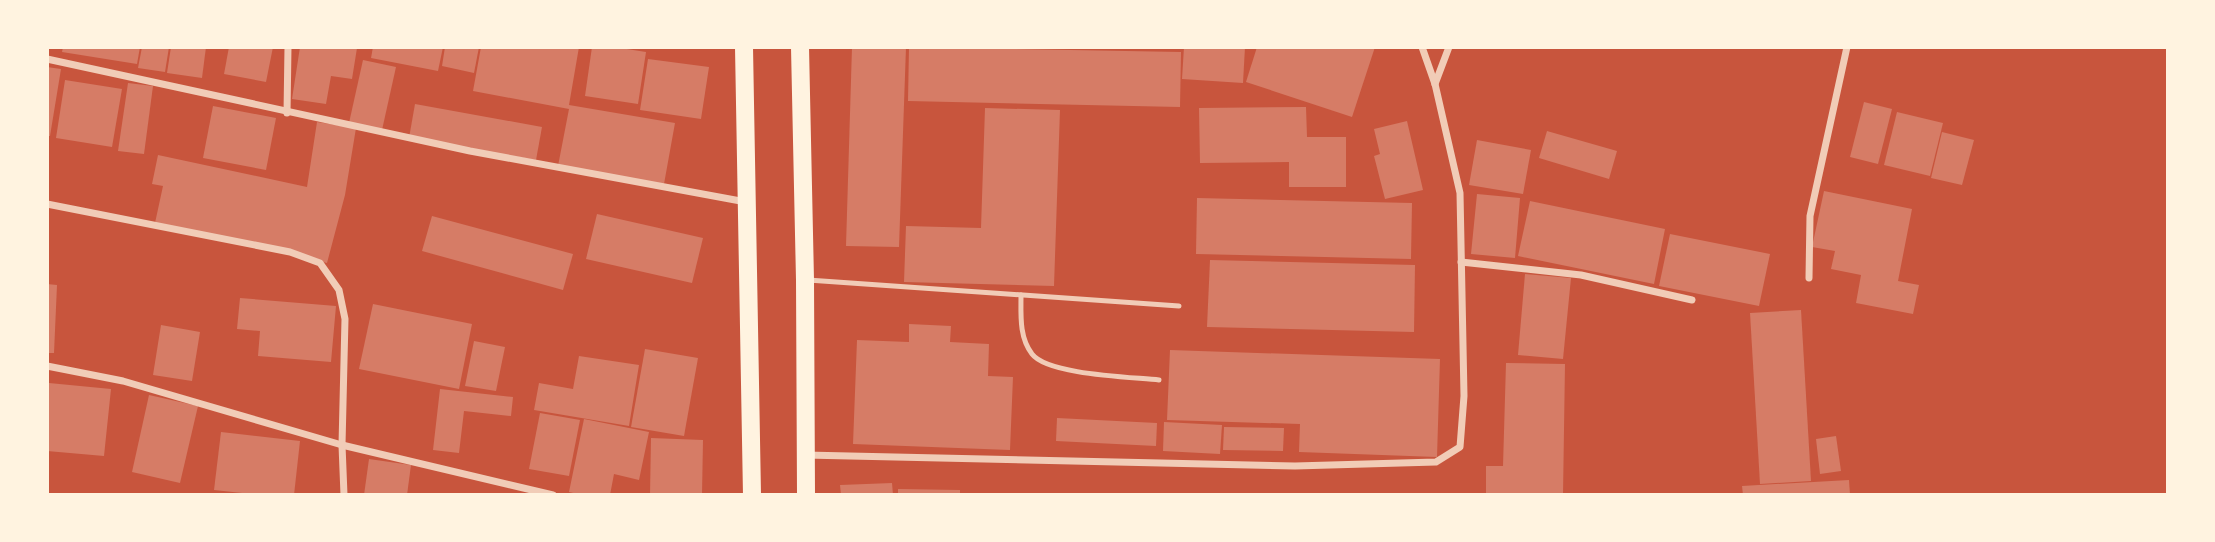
<svg xmlns="http://www.w3.org/2000/svg" width="2215" height="542" font-family="'Space Grotesk',sans-serif">
	<style>
		.building { fill: #d67c66 }
		.lines { fill: none; stroke-linecap: round; stroke-linejoin: round }
		.service { stroke: #f1ccb7; stroke-width: 5 }
		.minor { stroke: #f1ccb7; stroke-width: 7 }
		.primary { stroke: #fff3e0; stroke-width: 18 }
	</style>
	<rect width="100%" height="100%" fill="#c8553d"/>
	<g class="building">
		<polygon points="63,47 140,47 137,64 62,52"/>
		<polygon points="142,47 169,47 165,72 138,68"/>
		<polygon points="171,47 206,47 202,78 167,73"/>
		<polygon points="229,47 273,47 266,82 224,74"/>
		<polygon points="300,47 357,48 352,79 331,76 326,104 292,99"/>
		<polygon points="373,47 443,47 438,71 371,58"/>
		<polygon points="445,47 479,47 474,73 442,66"/>
		<polygon points="481,47 579,47 569,105 675,123 664,184 558,166 569,109 473,91"/>
		<polygon points="592,47 614,47 646,52 638,104 585,96"/>
		<polygon points="852,47 906,47 899,247 846,246"/>
		<polygon points="909,47 1181,52 1180,107 908,101"/>
		<polygon points="1184,47 1245,47 1243,83 1182,79"/>
		<polygon points="1257,47 1375,47 1352,117 1246,82"/>
		<polygon points="648,59 709,67 701,119 640,110"/>
		<polygon points="363,60 396,67 382,130 349,123"/>
		<polygon points="47,67 61,69 50,136 47,136"/>
		<polygon points="65,80 122,89 112,147 56,138"/>
		<polygon points="128,83 153,86 144,154 118,151"/>
		<polygon points="1864,102 1892,109 1878,164 1850,157"/>
		<polygon points="415,104 542,127 536,160 409,138"/>
		<polygon points="213,106 276,118 266,170 203,158"/>
		<polygon points="1306,107 1307,137 1346,137 1346,187 1289,187 1289,162 1200,163 1199,108"/>
		<polygon points="985,108 1060,110 1054,286 904,282 906,226 981,228"/>
		<polygon points="1897,112 1943,123 1930,176 1884,165"/>
		<polygon points="1407,121 1423,190 1385,199 1374,156 1380,154 1374,129"/>
		<polygon points="317,122 356,128 345,195 327,263 155,223 163,186 152,184 158,155 307,187"/>
		<polygon points="1547,131 1617,151 1609,179 1539,158"/>
		<polygon points="1942,132 1974,140 1962,185 1931,178"/>
		<polygon points="1477,140 1531,150 1523,194 1469,185"/>
		<polygon points="1824,191 1912,209 1898,281 1919,285 1913,314 1856,303 1861,275 1831,269 1835,251 1812,247"/>
		<polygon points="1477,194 1520,198 1515,258 1471,254"/>
		<polygon points="1197,198 1412,203 1411,259 1196,254"/>
		<polygon points="1530,201 1665,229 1654,284 1518,256"/>
		<polygon points="597,214 703,238 692,283 586,259"/>
		<polygon points="432,216 573,254 563,290 422,251"/>
		<polygon points="1670,234 1770,254 1759,306 1659,286"/>
		<polygon points="1210,260 1415,265 1414,332 1207,327"/>
		<polygon points="1525,274 1571,278 1563,359 1518,355"/>
		<polygon points="47,284 57,285 54,353 47,353"/>
		<polygon points="240,298 336,306 331,362 258,356 260,331 237,329"/>
		<polygon points="373,304 472,324 459,389 359,369"/>
		<polygon points="1801,310 1811,481 1760,484 1750,313"/>
		<polygon points="909,324 951,326 950,342 989,344 988,376 1013,377 1010,450 853,444 857,340 909,342"/>
		<polygon points="161,325 200,332 192,381 153,375"/>
		<polygon points="474,341 505,347 496,391 465,386"/>
		<polygon points="645,349 698,358 684,436 631,427"/>
		<polygon points="1170,350 1440,359 1437,457 1299,452 1300,424 1167,420"/>
		<polygon points="579,356 639,365 629,426 534,410 539,383 573,389"/>
		<polygon points="1506,363 1565,364 1563,495 1486,493 1486,466 1503,466"/>
		<polygon points="49,383 111,389 104,456 47,451"/>
		<polygon points="440,389 513,397 511,416 464,411 459,453 433,450"/>
		<polygon points="149,395 198,406 180,483 132,472"/>
		<polygon points="540,413 580,420 569,476 529,469"/>
		<polygon points="1057,418 1157,423 1156,446 1056,441"/>
		<polygon points="584,419 649,432 639,480 614,474 610,495 582,495 569,492"/>
		<polygon points="1164,422 1222,425 1220,454 1163,451"/>
		<polygon points="1224,427 1284,428 1283,451 1223,450"/>
		<polygon points="221,432 300,441 294,495 260,495 214,490"/>
		<polygon points="1836,436 1841,471 1820,474 1816,439"/>
		<polygon points="651,438 703,440 702,495 650,495"/>
		<polygon points="369,459 411,465 407,495 364,495"/>
		<polygon points="1849,480 1850,495 1743,495 1742,486"/>
		<polygon points="892,483 893,495 841,495 840,485"/>
		<polygon points="898,489 960,490 960,495 898,495"/>
	</g>
	<g class="lines">
		<g class="service">
			<polyline points="808,280 1179,306"/>
			<path d="M1021 295C1021 315 1019 337 1032 354 1048 375 1132 377 1159 380"/>
		</g>
		<g class="minor">
			<polyline points="47,59 470,151 746,202"/>
			<polyline points="1435,84 1449,47"/>
			<polyline points="287,113 288,47"/>
			<polyline points="47,204 290,252 320,263 339,290 345,319 342,445 344,495"/>
			<polyline points="1461,262 1581,275 1692,300"/>
			<polyline points="1809,278 1810,216 1847,47"/>
			<polyline points="47,366 123,381 342,445 553,495"/>
			<polyline points="805,455 1295,466 1436,462 1460,447 1464,396 1460,193 1435,84 1422,47"/>
		</g>
		<g class="primary">
			<polyline points="744,47 752,495"/>
			<polyline points="800,47 805,280 806,495"/>
		</g>
	</g>
	<rect width="2215" height="542" fill="none" stroke="#fff3e0" stroke-width="98"/>
</svg>
